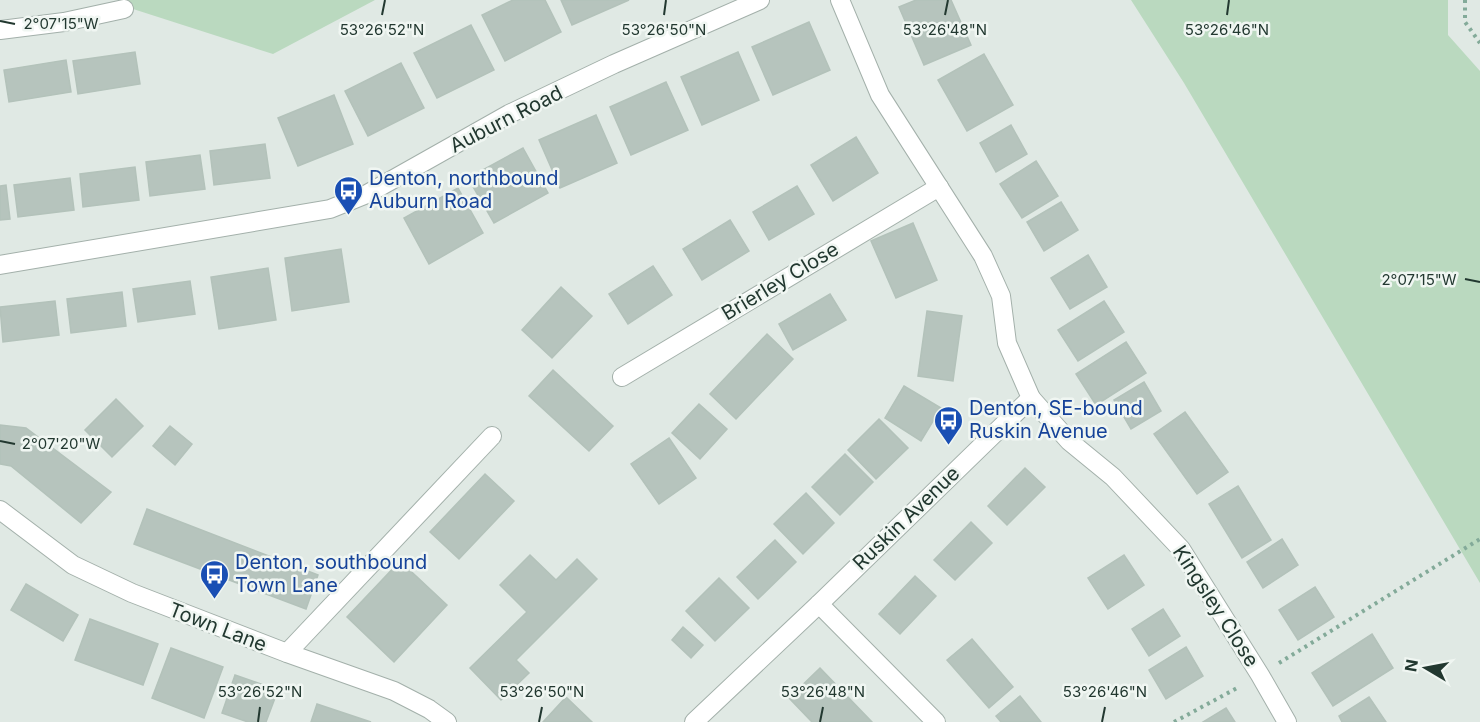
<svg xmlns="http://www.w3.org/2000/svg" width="1480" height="722" font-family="Inter,sans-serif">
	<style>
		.green { fill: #bad9bf }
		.building { fill: #b6c4bd; stroke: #b3c2ba; stroke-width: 1.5 }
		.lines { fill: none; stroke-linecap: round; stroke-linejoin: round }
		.minor-casing { stroke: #a3b0aa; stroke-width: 20 }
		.path { stroke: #83aa99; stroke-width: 4; stroke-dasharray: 3 4.5; stroke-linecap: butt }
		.minor { stroke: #fff; stroke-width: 18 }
		.ticks { fill: none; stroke: #223830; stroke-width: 2 }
		.labels { text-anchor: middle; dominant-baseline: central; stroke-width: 5; stroke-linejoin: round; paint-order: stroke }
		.street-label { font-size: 20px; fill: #223830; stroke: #f0f6f2 }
		.transit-label { font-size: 20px; fill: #164399; stroke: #f0f6f2; text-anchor: start }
		.ticks-label { font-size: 15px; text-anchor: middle; fill: #223830; stroke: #f0f6f2; stroke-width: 5; stroke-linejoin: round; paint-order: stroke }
	</style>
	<rect width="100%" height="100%" fill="#e0e9e4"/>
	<g class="green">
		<polygon points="129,0 375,0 273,54 130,8"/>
		<polygon points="1131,0 1448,0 1448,35 1480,71 1480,583 1184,83"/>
	</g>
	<g class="building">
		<polygon points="513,0 545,0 561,32 505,61 482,15"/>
		<polygon points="561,0 629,0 572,25"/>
		<polygon points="916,0 951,0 971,45 924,65 899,7"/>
		<polygon points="809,22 830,70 773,95 752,47"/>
		<polygon points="471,25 494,70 437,98 414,53"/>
		<polygon points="135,52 140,84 78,94 73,61"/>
		<polygon points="738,52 759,100 702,125 681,77"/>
		<polygon points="984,54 1013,105 967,131 938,80"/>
		<polygon points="66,60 71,92 9,102 4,70"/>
		<polygon points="401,63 424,108 368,136 345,91"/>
		<polygon points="666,82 688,130 631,155 610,107"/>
		<polygon points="334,95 353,144 298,166 278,118"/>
		<polygon points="596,115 617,163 560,188 539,140"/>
		<polygon points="1011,125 1027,154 996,172 980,143"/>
		<polygon points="856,137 878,173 833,201 811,165"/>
		<polygon points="265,144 270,178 214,185 210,151"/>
		<polygon points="523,148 548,193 494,223 468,178"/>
		<polygon points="200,155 205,189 150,196 146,162"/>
		<polygon points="1036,161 1058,196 1022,218 1000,184"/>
		<polygon points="135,167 139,200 83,207 80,174"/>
		<polygon points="70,178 74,210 18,217 14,185"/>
		<polygon points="6,185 10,219 0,220 0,186"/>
		<polygon points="797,186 814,214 769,240 753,212"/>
		<polygon points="458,188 483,233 429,264 404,218"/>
		<polygon points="1061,202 1078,230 1044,251 1027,222"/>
		<polygon points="730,220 749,251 702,280 683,249"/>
		<polygon points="913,223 937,280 896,298 871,241"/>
		<polygon points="341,249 349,302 292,311 285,258"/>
		<polygon points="1088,255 1107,287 1070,309 1051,278"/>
		<polygon points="653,266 672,295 628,324 609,294"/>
		<polygon points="268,268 276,320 219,329 211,277"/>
		<polygon points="190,281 195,314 138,322 133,289"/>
		<polygon points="561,287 592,316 552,358 522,330"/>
		<polygon points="122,292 126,326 71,333 67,299"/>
		<polygon points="830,294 846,320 793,350 779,324"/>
		<polygon points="55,301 59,335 3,342 0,307"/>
		<polygon points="1104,301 1124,332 1078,361 1058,330"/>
		<polygon points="927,311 962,316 953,381 918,376"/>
		<polygon points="767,334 793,359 736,419 710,394"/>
		<polygon points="1126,342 1146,373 1096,405 1076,374"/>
		<polygon points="553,370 613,426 589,451 529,396"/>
		<polygon points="1144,382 1161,411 1131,429 1114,400"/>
		<polygon points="904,386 941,408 921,441 885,418"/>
		<polygon points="116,399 143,426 112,457 85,430"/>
		<polygon points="699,404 727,429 700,459 672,433"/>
		<polygon points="1185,412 1228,472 1197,494 1154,434"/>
		<polygon points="879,419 908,448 876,479 848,450"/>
		<polygon points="0,425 26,428 111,492 81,523 11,466 0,464"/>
		<polygon points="170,426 192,444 175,465 153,446"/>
		<polygon points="669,438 696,478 659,504 631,464"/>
		<polygon points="845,454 873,482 840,515 812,487"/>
		<polygon points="1025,468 1045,487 1007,525 988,506"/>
		<polygon points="485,474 514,501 459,559 430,532"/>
		<polygon points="1238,486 1271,540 1242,558 1209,504"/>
		<polygon points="806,493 834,523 803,554 774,524"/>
		<polygon points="147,509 318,575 306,609 134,544"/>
		<polygon points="971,522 992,543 955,580 934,560"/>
		<polygon points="1282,539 1298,565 1263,588 1247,562"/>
		<polygon points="775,540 796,562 758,599 737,577"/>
		<polygon points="530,555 556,580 577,559 597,579 516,660 529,673 501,700 470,668 527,612 500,585"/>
		<polygon points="1124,555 1144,585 1108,609 1088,578"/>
		<polygon points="400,561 447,605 394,662 347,617"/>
		<polygon points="915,576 936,596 900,634 879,614"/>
		<polygon points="719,578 749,608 715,641 686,611"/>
		<polygon points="26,584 78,615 63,641 11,610"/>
		<polygon points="1315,587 1334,617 1298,640 1279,610"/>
		<polygon points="1163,609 1180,636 1149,656 1132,629"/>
		<polygon points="90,619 158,644 143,685 75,660"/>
		<polygon points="683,627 703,645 691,658 672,640"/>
		<polygon points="1372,634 1393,668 1333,706 1312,673"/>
		<polygon points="972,639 1013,687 989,708 947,660"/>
		<polygon points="1186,647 1203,676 1166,699 1149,670"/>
		<polygon points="171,648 223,667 204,718 152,698"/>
		<polygon points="820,668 872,722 812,722 789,698"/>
		<polygon points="235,675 278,690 266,722 248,722 222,713"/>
		<polygon points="1020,696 1041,722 1001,722 996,716"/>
		<polygon points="566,697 592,722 543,722"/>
		<polygon points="1369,697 1386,722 1342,722 1339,716"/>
		<polygon points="317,704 371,722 311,722"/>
		<polygon points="1226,708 1235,722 1203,722"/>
	</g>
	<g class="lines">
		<defs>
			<g id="minor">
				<polyline points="0,30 64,22 124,9"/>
				<polyline points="0,265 330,209 367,194 509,114 614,64 760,0"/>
				<polyline points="622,377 939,187"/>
				<polyline points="1031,398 1069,441 1113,477 1181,549 1260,675 1287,722"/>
				<polyline points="0,510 73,565 132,593 287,653 394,691 429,709 447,722"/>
				<polyline points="819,604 936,722"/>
				<polyline points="287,653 492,436"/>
				<polyline points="694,722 819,604 1031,398 1007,343 1001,296 983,256 880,95 840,0"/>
			</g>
		</defs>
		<use href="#minor" class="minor-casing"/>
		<g class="path">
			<polyline points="1465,0 1465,22 1480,43"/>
			<polyline points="1279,663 1480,539"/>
			<polyline points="1174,722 1239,687"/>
		</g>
		<use href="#minor" class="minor"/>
	</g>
	<path class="ticks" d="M382 15 385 0M664 15 666 0M945 15 948 0M1227 15 1229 0M0 21 15 24M1465 279 1480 282M0 441 15 444M258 722 260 707M539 722 542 707M820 722 823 707M1102 722 1105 707"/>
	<defs>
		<symbol id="bus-pin" viewBox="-11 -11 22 30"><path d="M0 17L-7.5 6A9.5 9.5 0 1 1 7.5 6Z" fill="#1a4fb4" stroke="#f0f6f2"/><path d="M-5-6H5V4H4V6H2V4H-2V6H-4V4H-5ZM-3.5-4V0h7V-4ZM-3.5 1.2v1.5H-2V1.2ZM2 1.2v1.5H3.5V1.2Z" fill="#fff"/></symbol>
	</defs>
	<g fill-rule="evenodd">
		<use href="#bus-pin" x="332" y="174" width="33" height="45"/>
		<use href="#bus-pin" x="932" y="404" width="33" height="45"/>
		<use href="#bus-pin" x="198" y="558" width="33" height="45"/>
	</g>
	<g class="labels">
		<g class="street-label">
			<text transform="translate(506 119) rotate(-27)">Auburn Road</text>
			<text transform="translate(780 281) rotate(-31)">Brierley Close</text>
			<text transform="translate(906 518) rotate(-44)">Ruskin Avenue</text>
			<text transform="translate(1216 606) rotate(57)">Kingsley Close</text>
			<text transform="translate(218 627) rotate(21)">Town Lane</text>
		</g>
		<g class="transit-label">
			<text x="369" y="178">Denton, northbound<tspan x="369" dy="23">Auburn Road</tspan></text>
			<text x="969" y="408">Denton, SE-bound<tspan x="969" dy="23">Ruskin Avenue</tspan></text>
			<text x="235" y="562">Denton, southbound<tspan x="235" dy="23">Town Lane</tspan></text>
		</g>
	</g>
	<g class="ticks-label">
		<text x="61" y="29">2°07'15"W</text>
		<text x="382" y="35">53°26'52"N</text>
		<text x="664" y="35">53°26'50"N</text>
		<text x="945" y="35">53°26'48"N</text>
		<text x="1227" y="35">53°26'46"N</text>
		<text x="1419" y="285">2°07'15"W</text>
		<text x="61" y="449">2°07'20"W</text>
		<text x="542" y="697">53°26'50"N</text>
		<text x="260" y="697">53°26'52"N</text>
		<text x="823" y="697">53°26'48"N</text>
		<text x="1105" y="697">53°26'46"N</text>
	</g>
	<g transform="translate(1426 668) rotate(280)" stroke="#f0f6f2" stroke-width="4.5" paint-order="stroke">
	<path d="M0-4.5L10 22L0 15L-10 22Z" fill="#223830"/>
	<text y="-9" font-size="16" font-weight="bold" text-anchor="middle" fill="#223830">N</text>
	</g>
</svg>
